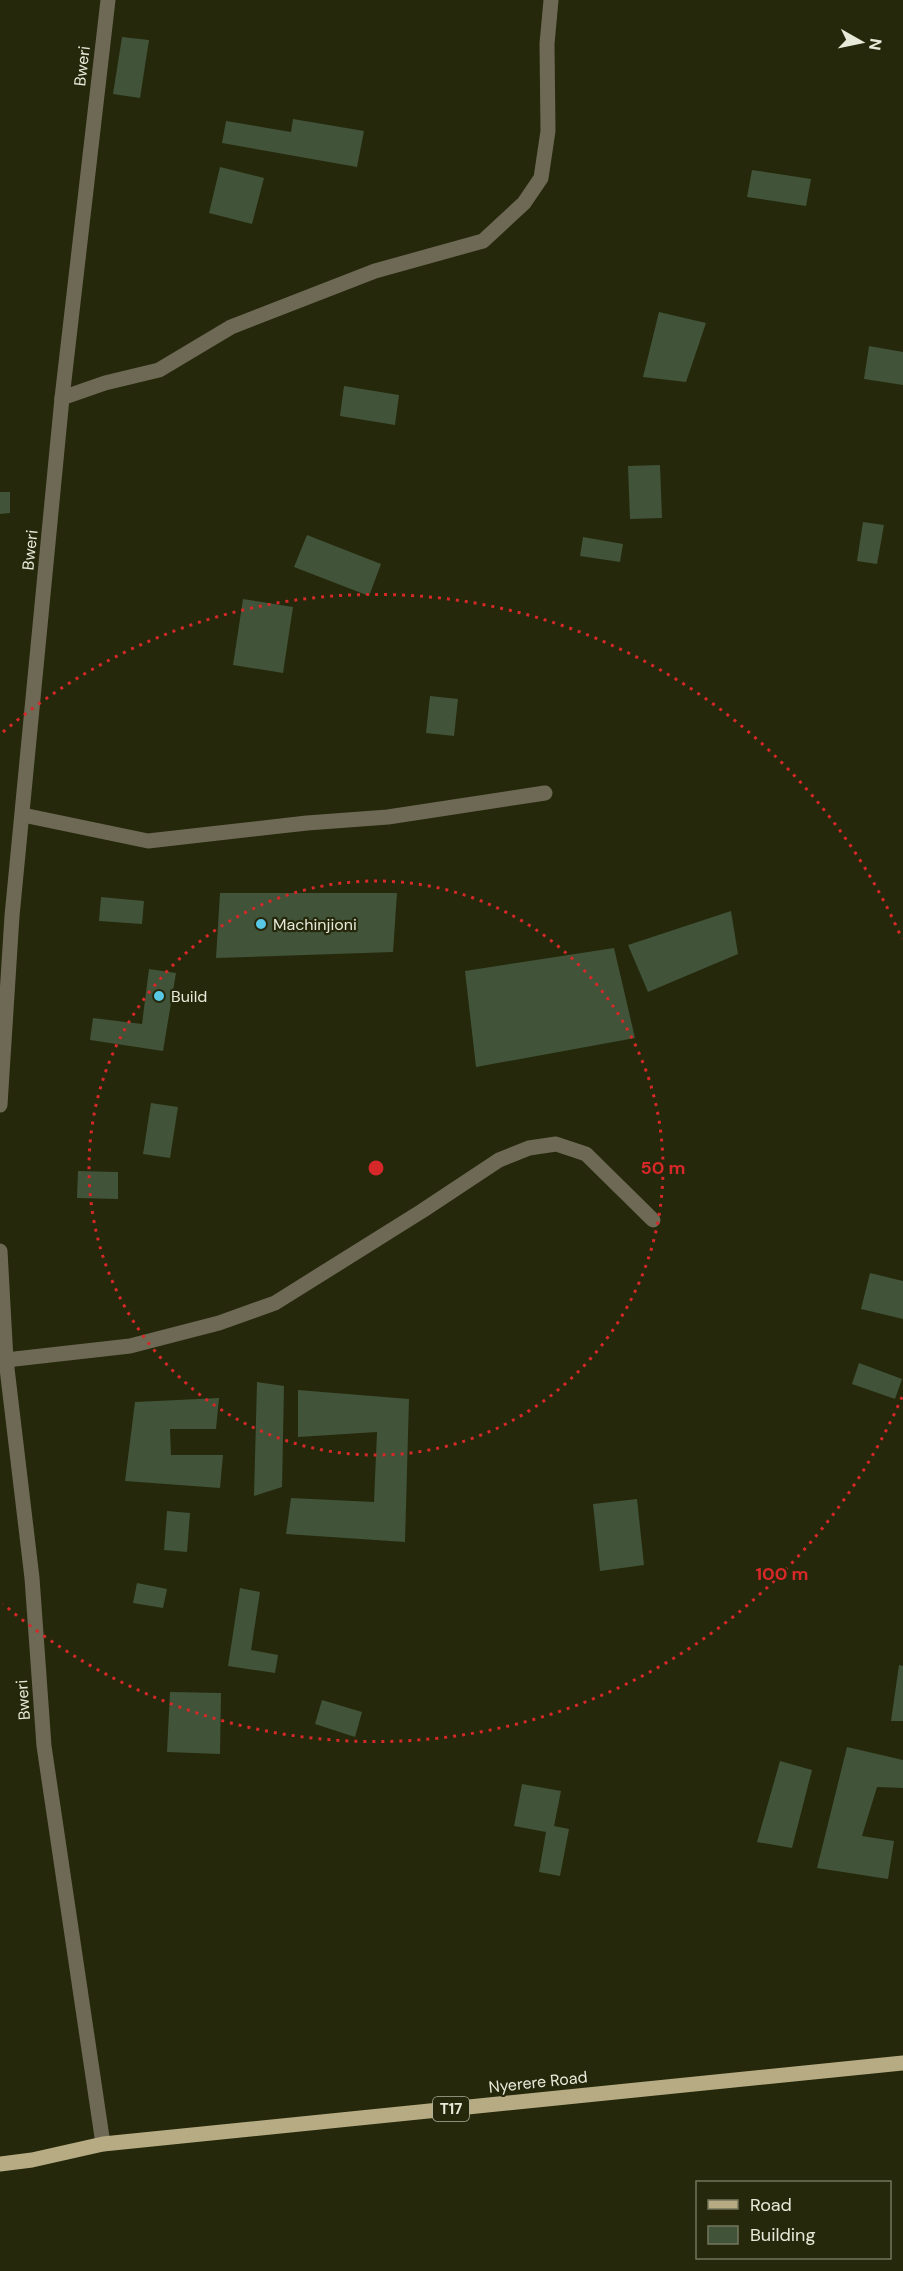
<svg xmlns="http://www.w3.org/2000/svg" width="903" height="2271" font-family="'DM Sans',sans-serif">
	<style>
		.building { fill: #415338 }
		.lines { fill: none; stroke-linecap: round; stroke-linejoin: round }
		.minor { stroke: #6e6955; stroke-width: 15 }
		.major { stroke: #b6ab83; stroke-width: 15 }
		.ring { fill: none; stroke: #d62828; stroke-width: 3; stroke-dasharray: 3 6 }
		.poi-dot { fill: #59c8e4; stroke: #25280b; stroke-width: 2 }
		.labels { text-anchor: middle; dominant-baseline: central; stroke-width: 4.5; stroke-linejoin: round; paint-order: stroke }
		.shield { fill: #25280b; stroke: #adb09a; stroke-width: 1.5 }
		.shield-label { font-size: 15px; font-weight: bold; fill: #e7ead8 }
		.street-label { font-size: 16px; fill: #e7ead8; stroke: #25280b }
		.poi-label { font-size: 16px; fill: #e7ead8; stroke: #25280b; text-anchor: start }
		.centre { fill: #d62828; stroke: #25280b; stroke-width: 3 }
		.ring-label { font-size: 18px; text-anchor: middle; font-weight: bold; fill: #d62828; stroke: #25280b; stroke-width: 4.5; stroke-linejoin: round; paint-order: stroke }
	</style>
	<rect width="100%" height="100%" fill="#25280b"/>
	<g class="building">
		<polygon points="122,37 149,40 140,98 113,94"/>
		<polygon points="293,119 364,131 357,167 222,143 226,121 291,132"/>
		<polygon points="220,167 264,178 252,224 209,213"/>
		<polygon points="752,170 811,179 806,206 747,197"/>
		<polygon points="659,312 706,323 686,382 643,377"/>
		<polygon points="869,346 903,352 903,385 864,379"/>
		<polygon points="344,386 399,395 395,425 340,416"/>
		<polygon points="660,465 662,518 630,519 628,466"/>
		<polygon points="0,492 10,492 10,513 0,514"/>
		<polygon points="863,522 884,525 877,564 857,561"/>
		<polygon points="307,535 381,564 369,596 294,567"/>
		<polygon points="583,537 623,544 620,562 580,556"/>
		<polygon points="243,599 293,607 283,673 233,665"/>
		<polygon points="430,696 458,699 454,736 426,733"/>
		<polygon points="220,893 397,893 393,952 216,958"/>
		<polygon points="101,897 144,901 142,924 99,921"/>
		<polygon points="731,911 738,954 648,992 628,945"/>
		<polygon points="614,948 635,1038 476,1067 465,971"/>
		<polygon points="149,969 176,973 163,1051 90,1040 93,1018 142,1024"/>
		<polygon points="151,1103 178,1107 170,1158 143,1154"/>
		<polygon points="78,1171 118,1172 118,1199 77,1198"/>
		<polygon points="870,1273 903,1281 903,1319 861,1309"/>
		<polygon points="859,1363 902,1379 895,1399 852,1384"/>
		<polygon points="257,1382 284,1386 282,1487 254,1496"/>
		<polygon points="298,1390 409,1399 405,1542 286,1534 291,1498 374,1502 377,1432 298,1437"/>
		<polygon points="219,1398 216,1429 170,1429 171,1455 223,1455 220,1488 125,1481 135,1402"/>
		<polygon points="637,1499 644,1565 600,1571 593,1504"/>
		<polygon points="167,1511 190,1513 187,1552 164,1550"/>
		<polygon points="137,1583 167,1589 163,1608 133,1603"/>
		<polygon points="240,1588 260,1592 251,1650 278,1655 275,1673 228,1666"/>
		<polygon points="899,1665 903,1666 903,1721 891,1721"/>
		<polygon points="170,1692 221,1693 220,1754 167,1752"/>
		<polygon points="322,1700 362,1712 355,1737 315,1724"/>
		<polygon points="847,1747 903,1760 903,1788 877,1787 862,1836 894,1841 888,1879 817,1868"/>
		<polygon points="780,1761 812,1770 792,1848 757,1842"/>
		<polygon points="522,1784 561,1791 554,1826 569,1829 560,1876 539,1872 546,1832 514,1826"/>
	</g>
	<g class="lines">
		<g class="minor">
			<polyline points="62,398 105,383 159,370 231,327 375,271 483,241 524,203 541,178 548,131 547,44 551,0"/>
			<polyline points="23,815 148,841 307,823 388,817 545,793"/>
			<polyline points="0,1105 12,916 62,398 108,0"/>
			<polyline points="0,1251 6,1360 32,1578 44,1746 103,2144"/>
			<polyline points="0,1359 6,1360 130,1346 219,1323 275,1303 422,1211 499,1160 529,1148 556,1144 586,1154 653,1220"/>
		</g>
		<polyline class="major" points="0,2164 32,2160 103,2144 903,2063"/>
	</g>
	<g class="ring">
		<circle cx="376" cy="1168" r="287"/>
		<path d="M902 1397A574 574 0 0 1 3 1604M3 732A574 574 0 0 1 902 939"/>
	</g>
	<g class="poi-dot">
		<circle cx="261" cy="924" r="6"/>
		<circle cx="159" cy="996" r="6"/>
	</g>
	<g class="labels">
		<rect class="shield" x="433" y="2097" width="36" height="24" rx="4.5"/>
		<g class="shield-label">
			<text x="451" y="2109">T17</text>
		</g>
		<g class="street-label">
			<text transform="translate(82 66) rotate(-83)">Bweri</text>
			<text transform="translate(30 550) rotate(-84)">Bweri</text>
			<text transform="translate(23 1700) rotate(-94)">Bweri</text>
			<text transform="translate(538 2082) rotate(-6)">Nyerere Road</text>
		</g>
		<g class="poi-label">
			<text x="273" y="924">Machinjioni</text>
			<text x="171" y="996">Build</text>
		</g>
	</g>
	<circle cx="376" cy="1168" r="9" class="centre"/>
	<g class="ring-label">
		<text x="663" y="1174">50 m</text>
		<text x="782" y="1580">100 m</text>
	</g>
	<rect x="696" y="2181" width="195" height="78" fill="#25280b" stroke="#73765d" stroke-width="1.5"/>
	<rect x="708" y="2200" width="30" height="9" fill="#b6ab83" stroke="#73765d" stroke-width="1.5"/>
	<text x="750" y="2211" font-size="18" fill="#e7ead8">Road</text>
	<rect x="708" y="2226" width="30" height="18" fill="#415338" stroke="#73765d" stroke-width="1.5"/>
	<text x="750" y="2241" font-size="18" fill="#e7ead8">Building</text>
	<g transform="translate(861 42) rotate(99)" stroke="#25280b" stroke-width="4.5" paint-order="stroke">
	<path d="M0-4.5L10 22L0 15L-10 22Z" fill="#e7ead8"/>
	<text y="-9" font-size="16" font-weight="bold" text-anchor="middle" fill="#e7ead8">N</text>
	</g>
</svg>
